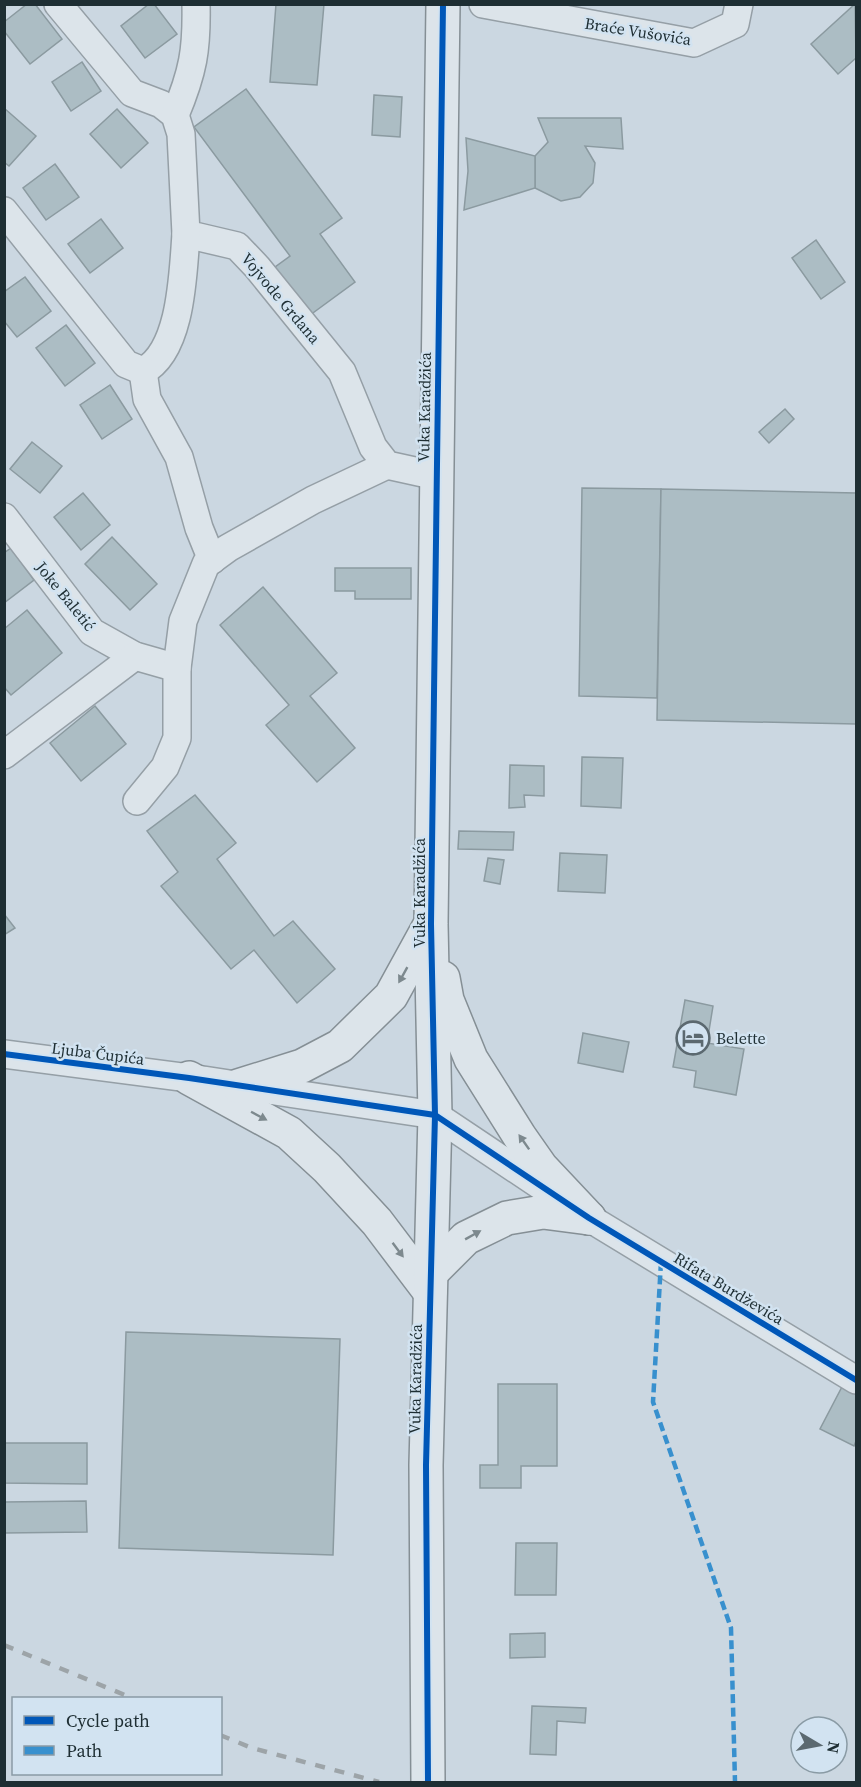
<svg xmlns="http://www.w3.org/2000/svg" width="861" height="1787" font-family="'Source Serif 4',serif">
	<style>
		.building { fill: #acbdc4; stroke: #8b9aa0; stroke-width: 1.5 }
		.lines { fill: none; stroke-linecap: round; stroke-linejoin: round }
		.street-casing { stroke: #959fa6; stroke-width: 30 }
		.secondary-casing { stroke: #858f95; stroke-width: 36 }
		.street { stroke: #dce4ea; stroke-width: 27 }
		.secondary { stroke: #dce4ea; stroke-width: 33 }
		.rail { stroke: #9da4a8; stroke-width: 4.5; stroke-dasharray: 10 10; stroke-linecap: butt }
		.quiet { stroke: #3890ce; stroke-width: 4.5; stroke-dasharray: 9 4.5; stroke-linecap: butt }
		.cycleway-casing { stroke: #d2e3f1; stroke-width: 10 }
		.cycleway { stroke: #0057b8; stroke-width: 6 }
		.oneway { fill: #7d898e }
		.labels { text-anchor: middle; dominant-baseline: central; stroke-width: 5; stroke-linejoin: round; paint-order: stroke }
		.street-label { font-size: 16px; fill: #1e2e33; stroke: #d2e3f1 }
		.poi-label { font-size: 16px; fill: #1e2e33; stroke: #d2e3f1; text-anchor: start }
	</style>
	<rect width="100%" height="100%" fill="#cbd7e1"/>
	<g class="building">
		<polygon points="27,4 35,4 62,39 30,64 4,31 4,22"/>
		<polygon points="149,4 154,4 177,34 145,58 121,26"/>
		<polygon points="276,4 324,4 317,85 270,82"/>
		<polygon points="855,4 856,58 838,74 811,44"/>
		<polygon points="82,62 101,91 71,111 52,82"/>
		<polygon points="246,89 342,218 320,234 355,282 306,318 271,270 290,256 194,127"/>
		<polygon points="374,95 402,97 400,137 372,135"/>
		<polygon points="4,108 36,136 9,166 4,162"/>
		<polygon points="117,109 148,143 121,168 90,134"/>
		<polygon points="538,118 621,118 623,149 585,146 595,163 593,183 580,197 561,201 535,188 535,156 548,142"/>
		<polygon points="466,138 535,156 535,188 464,210 468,171"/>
		<polygon points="55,164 79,197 46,220 23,188"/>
		<polygon points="101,219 123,248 90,273 68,244"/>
		<polygon points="816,240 845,282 821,299 792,258"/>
		<polygon points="25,277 51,311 17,337 4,321 4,292"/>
		<polygon points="66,325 95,363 65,386 36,348"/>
		<polygon points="110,385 132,419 102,439 80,405"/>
		<polygon points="785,409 794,419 769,443 759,432"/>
		<polygon points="32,442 62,466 40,493 10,469"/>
		<polygon points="582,488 661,489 657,698 579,696"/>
		<polygon points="661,489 856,493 856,724 657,720"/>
		<polygon points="83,493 110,525 81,550 54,517"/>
		<polygon points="112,537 157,584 130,610 85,564"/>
		<polygon points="11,548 34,580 4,603 4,553"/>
		<polygon points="335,568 411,568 411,599 355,599 355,591 335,591"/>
		<polygon points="263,587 337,673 310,696 355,748 317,782 266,725 289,705 220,625"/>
		<polygon points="27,610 62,653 11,695 4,687 4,629"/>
		<polygon points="95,706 126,744 81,781 50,743"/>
		<polygon points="582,757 623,758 621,808 581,806"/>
		<polygon points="510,765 544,766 544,796 524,795 525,807 509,808"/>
		<polygon points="195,795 236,843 217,859 274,936 293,921 335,969 297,1003 254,950 231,969 161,886 178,872 147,831"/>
		<polygon points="459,831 514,832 513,850 458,849"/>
		<polygon points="560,853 607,855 605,893 558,891"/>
		<polygon points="488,858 504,860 500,884 484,881"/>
		<polygon points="4,914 15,928 4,935"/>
		<polygon points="685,1000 713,1006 707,1043 744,1049 736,1095 694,1087 696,1071 673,1067"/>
		<polygon points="583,1033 629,1042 623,1072 578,1063"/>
		<polygon points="126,1332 340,1339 333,1555 119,1548"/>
		<polygon points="844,1383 856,1389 856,1441 854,1446 820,1429"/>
		<polygon points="498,1384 557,1384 557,1466 521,1466 521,1488 480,1488 480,1465 498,1465"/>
		<polygon points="4,1443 87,1443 87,1484 4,1483"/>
		<polygon points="86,1501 87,1532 4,1533 4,1502"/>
		<polygon points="516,1543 557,1543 556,1595 515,1595"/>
		<polygon points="545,1633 545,1657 510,1658 510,1634"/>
		<polygon points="532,1706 586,1708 585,1723 557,1721 556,1755 530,1754"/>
	</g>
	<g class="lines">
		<defs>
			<g id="street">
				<polyline points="58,4 132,93 161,104 175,115 181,134 186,234 237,246 257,267 342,372 373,447 387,465 437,476"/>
				<polyline points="483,4 694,43 735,24 739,4"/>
				<path d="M175 115C193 72 197 50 196 4"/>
				<path d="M4 211 126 364 143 371C182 351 183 272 186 234"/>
				<polyline points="143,371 147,399 179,457 199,528 212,560"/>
				<polyline points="4,517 92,632 135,656 177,668"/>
				<polyline points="4,755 135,656"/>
				<polyline points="137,801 165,767 177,738 177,668 183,621 206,564 228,548 313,500 387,465"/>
				<polyline points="4,1054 189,1078 435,1115 589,1218 856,1380"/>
			</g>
			<g id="secondary">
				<polyline points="443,978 447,1000 471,1059 520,1137 541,1167 589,1218"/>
				<polyline points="189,1078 289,1133 327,1168 377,1222 430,1292"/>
				<polyline points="238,1086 302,1066 340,1046 391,996 430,925"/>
				<polyline points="430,1274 466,1238 507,1218 543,1212 589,1218"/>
				<polyline points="428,1782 426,1465 435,1115 431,924 443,4"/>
			</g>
		</defs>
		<use href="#street" class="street-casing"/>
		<use href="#secondary" class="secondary-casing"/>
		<use href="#street" class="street"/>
		<use href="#secondary" class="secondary"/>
		<g class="rail">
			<polyline points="4,1645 132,1698"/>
			<polyline points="220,1735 252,1748 379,1782"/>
		</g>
		<polyline class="quiet" points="661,1262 653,1402 731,1628 735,1782"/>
		<defs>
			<g id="cycleway">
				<polyline points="4,1054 189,1078 435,1115 589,1218 856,1380"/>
				<polyline points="428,1782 426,1465 435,1115 431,924 443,4"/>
			</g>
		</defs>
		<use href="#cycleway" class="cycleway-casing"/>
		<use href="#cycleway" class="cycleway"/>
	</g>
	<defs><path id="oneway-solid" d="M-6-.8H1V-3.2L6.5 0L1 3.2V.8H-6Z" transform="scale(1.5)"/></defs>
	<g class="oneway">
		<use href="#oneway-solid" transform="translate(403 975) rotate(119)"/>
		<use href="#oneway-solid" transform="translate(259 1116) rotate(28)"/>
		<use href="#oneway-solid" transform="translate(524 1142) rotate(-125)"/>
		<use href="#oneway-solid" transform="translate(473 1235) rotate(-29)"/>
		<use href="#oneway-solid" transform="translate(398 1250) rotate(53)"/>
	</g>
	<defs>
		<symbol id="hotel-ring" viewBox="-11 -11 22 22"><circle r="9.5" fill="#d2e3f1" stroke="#5b6970" stroke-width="1.5"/><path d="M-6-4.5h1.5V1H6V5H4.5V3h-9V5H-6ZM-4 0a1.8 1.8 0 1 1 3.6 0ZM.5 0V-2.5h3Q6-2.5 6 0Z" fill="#5b6970"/></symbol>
	</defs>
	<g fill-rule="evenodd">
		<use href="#hotel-ring" x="674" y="1019" width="38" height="38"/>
	</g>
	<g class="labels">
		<g class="street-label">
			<text transform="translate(638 31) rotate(9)">Braće Vušovića</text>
			<text transform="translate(281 298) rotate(50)">Vojvode Grdana</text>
			<text transform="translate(424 407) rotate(-89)">Vuka Karadžića</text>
			<text transform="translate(66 596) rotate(51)">Joke Baletić</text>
			<text transform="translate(419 893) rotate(-90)">Vuka Karadžića</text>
			<text transform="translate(98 1053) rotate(7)">Ljuba Čupića</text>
			<text transform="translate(729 1288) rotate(31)">Rifata Burdževića</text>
			<text transform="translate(415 1379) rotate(-89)">Vuka Karadžića</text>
		</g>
		<g class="poi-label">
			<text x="716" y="1038">Belette</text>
		</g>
	</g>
	<rect width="861" height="1787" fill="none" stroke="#1e2e33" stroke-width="12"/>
	<rect x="12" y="1697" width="210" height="78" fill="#d2e3f1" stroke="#8a9ba5" stroke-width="1.5"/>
	<rect x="24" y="1716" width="30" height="9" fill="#0057b8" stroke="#8a9ba5" stroke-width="1.5"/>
	<text x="66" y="1727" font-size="18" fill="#1e2e33">Cycle path</text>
	<rect x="24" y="1746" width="30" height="9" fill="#3890ce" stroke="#8a9ba5" stroke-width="1.5"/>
	<text x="66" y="1757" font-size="18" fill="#1e2e33">Path</text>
	<g transform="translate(819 1745) rotate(100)"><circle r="28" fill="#d2e3f1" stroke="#8a9ba5" stroke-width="1.5"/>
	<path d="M0-4.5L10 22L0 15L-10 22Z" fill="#5b6970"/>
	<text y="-9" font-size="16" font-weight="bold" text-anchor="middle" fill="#1e2e33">N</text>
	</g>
</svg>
